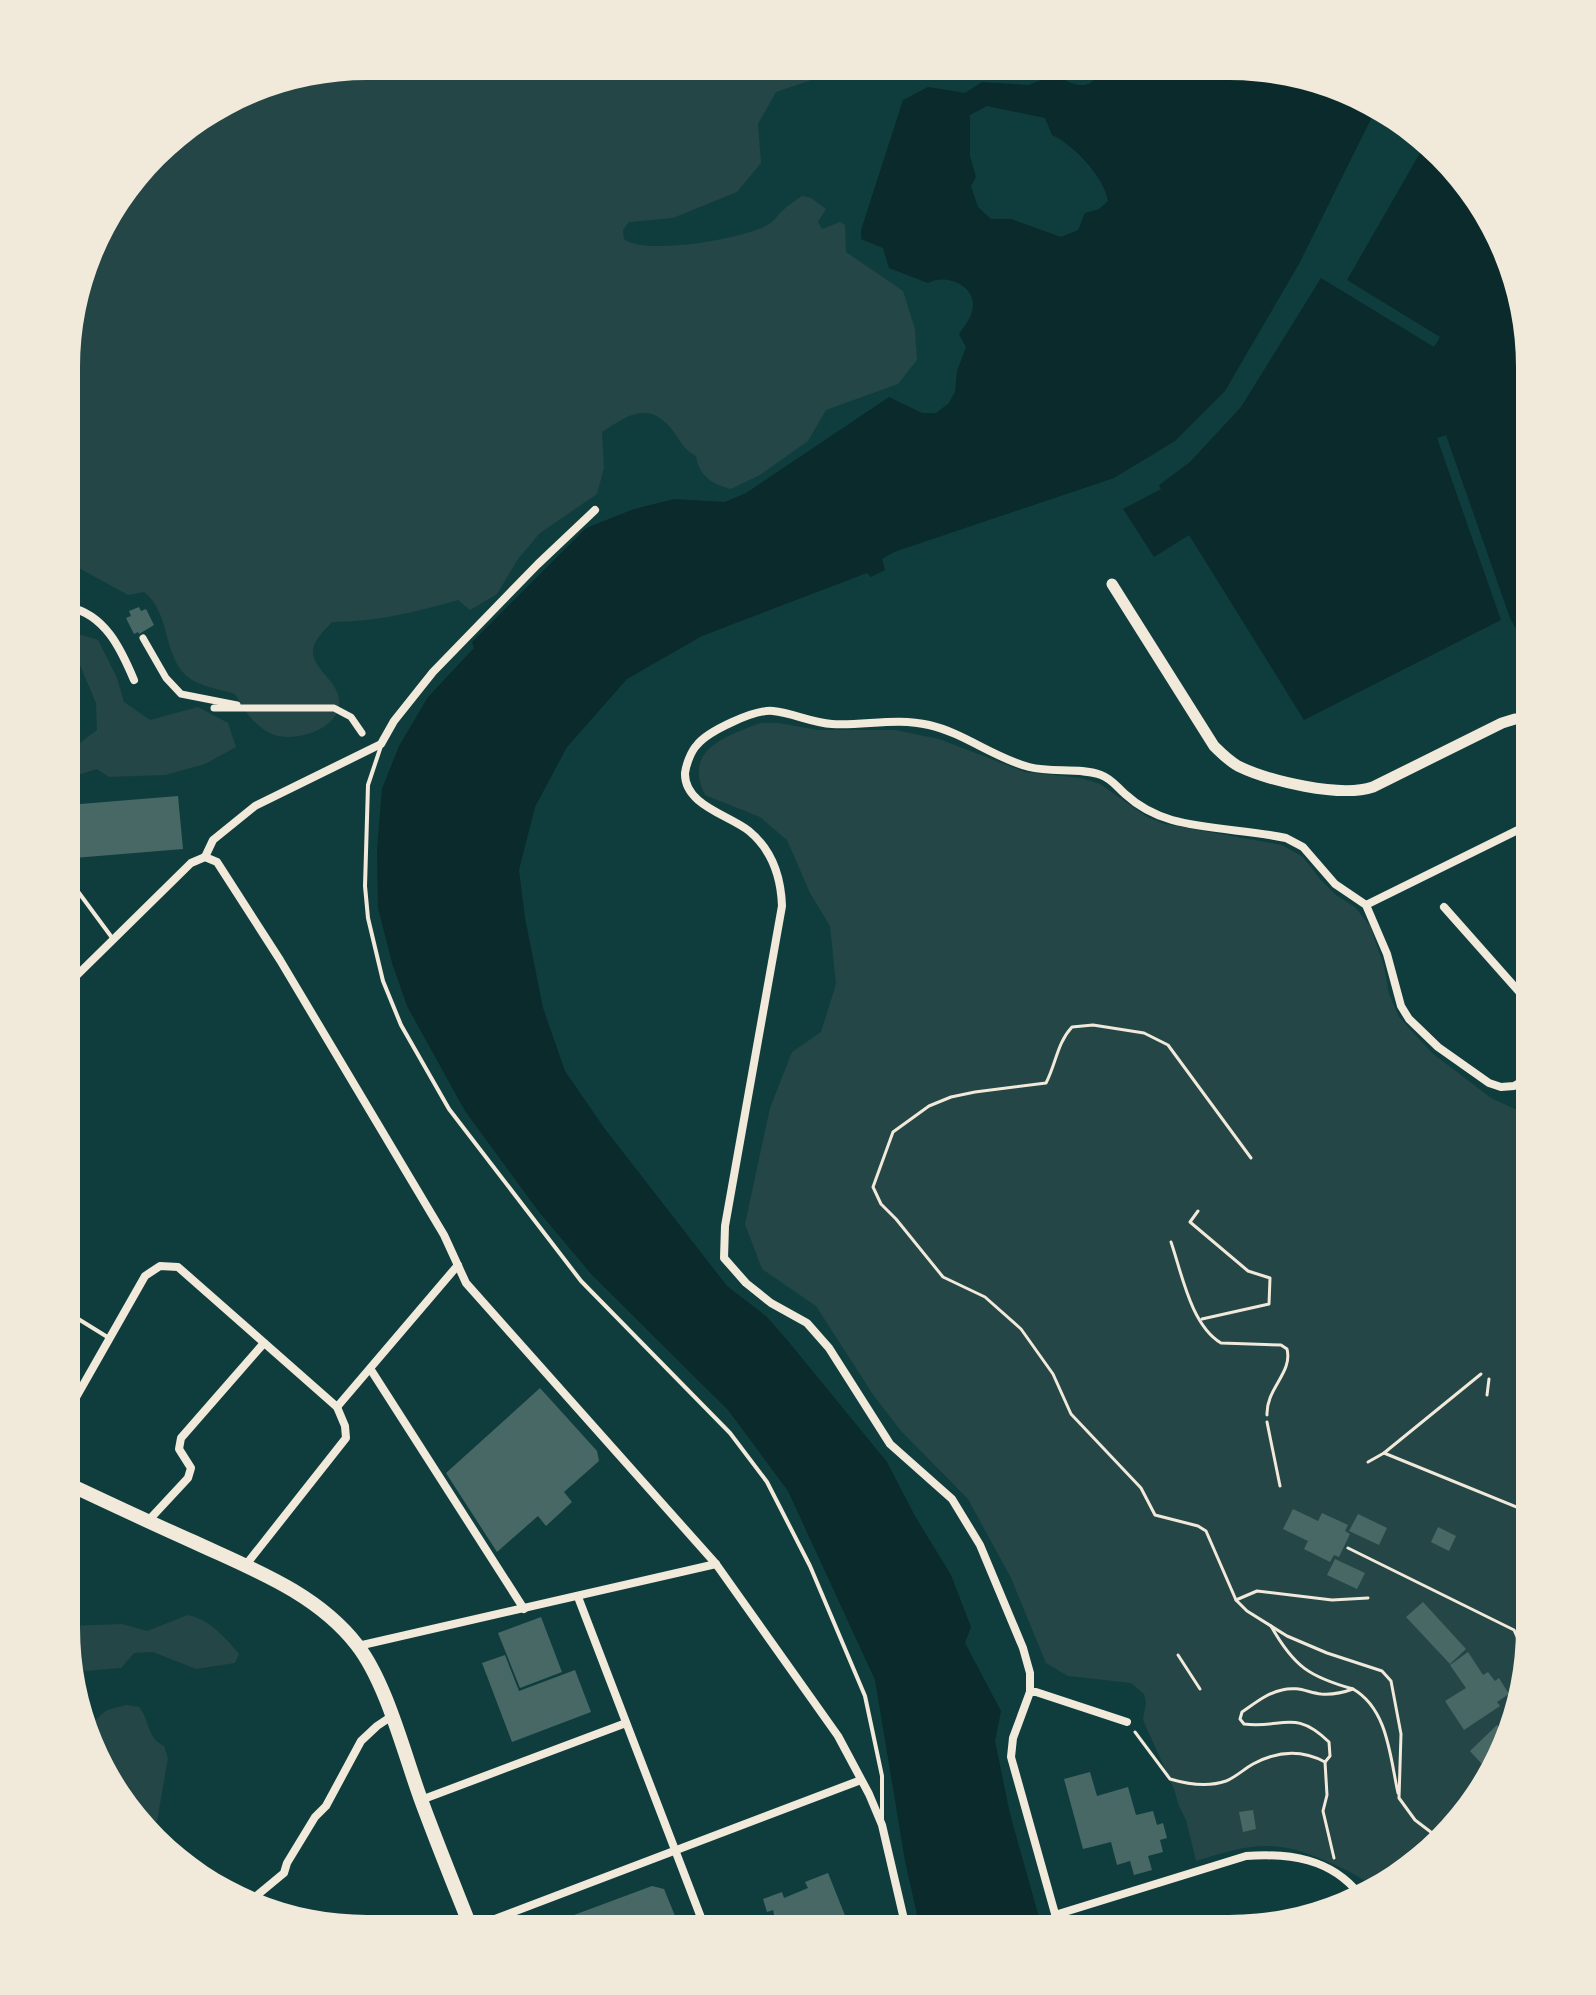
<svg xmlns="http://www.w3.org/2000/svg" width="1596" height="1995" font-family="'Titillium Web',sans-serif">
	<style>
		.green { fill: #244646 }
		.water { fill: #0a2a2b; fill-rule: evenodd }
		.building { fill: #486865 }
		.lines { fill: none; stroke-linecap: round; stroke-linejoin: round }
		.path { stroke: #f1e9da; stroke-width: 3 }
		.service { stroke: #f1e9da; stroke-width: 4 }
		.pedestrian { stroke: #f1e9da; stroke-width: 7 }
		.minor { stroke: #f1e9da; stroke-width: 8 }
		.tertiary { stroke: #f1e9da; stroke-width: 11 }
		.primary { stroke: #f1e9da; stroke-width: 14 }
	</style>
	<rect width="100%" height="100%" fill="#0f3d3e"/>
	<g class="green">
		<path d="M367 66 840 67 832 73 776 92 758 124 761 163 737 192 673 218 629 222 623 230 624 239C644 256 747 239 769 224 774 221 778 215 782 211 788 205 795 201 802 196L811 198 826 209 818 222 822 229 840 222 845 225 846 252 903 291 915 329 917 360 898 384 826 410 808 441 760 475 731 489C712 484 699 476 696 456 682 449 680 439 670 427 646 400 626 417 602 432L604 468 597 494 540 533 518 559 497 594 470 610 458 600C416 612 376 622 332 622 325 630 312 641 313 652 314 672 342 682 339 706 335 731 292 743 272 734 253 725 246 712 235 694 223 690 204 687 192 680 161 660 173 615 144 592L128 595 68 562 69 327 106 217 169 140 270 82Z"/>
		<polygon points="68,631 98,640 117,678 124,702 150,720 198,707 228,723 236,747 205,764 165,775 109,777 97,769 68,778 68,752 97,730 96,703 80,665 68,671"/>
		<path d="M760 723H779L818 730H895L939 739 1025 772 1081 778 1100 784 1147 817 1165 824 1282 845 1303 857 1320 879 1336 895 1355 907 1370 926 1384 966 1389 994 1399 1017 1432 1053 1474 1085 1491 1098 1530 1116 1529 1648 1514 1725 1479 1795 1379 1889 1374 1891C1363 1876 1349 1872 1333 1864 1276 1838 1254 1843 1196 1861L1186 1820 1179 1806 1174 1789 1143 1720 1146 1702 1144 1694 1131 1683 1068 1676 1046 1663 1011 1578 968 1499 902 1432 874 1396 816 1306 762 1269 745 1224 770 1108 792 1052 821 1032 836 984 830 926 810 893 787 840 760 817 705 795C683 749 725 737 760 723Z"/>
		<path d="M188 1615C210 1620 225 1637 239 1654L235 1663 196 1669 153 1652 134 1653 121 1668 72 1672 66 1626 122 1624 147 1631Z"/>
		<path d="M126 1705 139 1707C150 1720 146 1737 164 1746L168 1758 157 1821 149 1824 106 1778 105 1764 98 1759 83 1721H94L107 1710Z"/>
	</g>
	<g class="water">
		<path d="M1102 68 1269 69 1376 109 1299 264 1225 391 1175 441 1114 478 894 552 882 559 885 570 871 577 867 573 702 636 627 679 567 747 535 807 519 870 525 918 543 1008 565 1071 605 1129 727 1286 766 1316 788 1341 887 1462 915 1516 951 1575 971 1627 965 1643 1001 1711 995 1741 1010 1814 1042 1928H920L905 1861 875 1680 788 1491 728 1410 592 1275 539 1212 465 1111 407 1006 392 963 378 908 377 850 382 789 399 746 428 697 474 648 472 642 586 528 634 509 674 499 725 502 746 493 889 397 922 413H936L949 403 955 392 957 371 966 347 959 334C966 324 973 316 973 304 972 283 944 274 928 283L889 268 883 248 861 239V230L903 100 928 87 965 93 982 82 1029 85 1055 74C1074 86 1089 94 1102 68ZM987 106 1045 118 1052 135C1073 144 1105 178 1108 201L1099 209 1085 213 1078 230 1061 237 1011 219H991L978 207 971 186 976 177 970 156V115Z"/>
		<polygon points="1424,146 1490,217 1520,290 1530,367 1530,654 1510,618 1446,435 1437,438 1501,620 1304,720 1189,535 1154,557 1123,509 1161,489 1159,485 1190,462 1241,407 1321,278 1434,347 1440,337 1347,280"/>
	</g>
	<g class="building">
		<polygon points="139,607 141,611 146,609 154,625 139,634 138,632 134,634 126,618 131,616 129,611"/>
		<polygon points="178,796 183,849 74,858 73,843 68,844 68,805"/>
		<polygon points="540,1388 597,1451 599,1461 564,1492 572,1502 546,1526 538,1516 497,1552 446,1473"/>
		<polygon points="1293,1509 1318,1521 1322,1513 1348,1525 1345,1531 1350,1534 1339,1557 1334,1555 1330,1562 1304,1549 1308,1541 1283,1529"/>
		<polygon points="1358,1514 1387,1528 1379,1545 1349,1531"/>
		<polygon points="1438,1527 1456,1536 1449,1551 1431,1542"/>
		<polygon points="1335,1559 1365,1573 1357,1589 1327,1575"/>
		<polygon points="1423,1602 1466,1649 1450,1664 1406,1617"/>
		<polygon points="541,1617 562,1672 520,1688 498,1633"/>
		<polygon points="1468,1652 1483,1675 1488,1672 1495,1681 1499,1678 1509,1694 1497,1702 1500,1706 1464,1730 1445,1701 1466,1688 1450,1665"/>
		<polygon points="505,1655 519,1691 575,1670 591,1712 512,1742 482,1663"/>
		<polygon points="1497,1725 1508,1737 1490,1773 1470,1751"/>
		<polygon points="1090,1772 1097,1796 1128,1787 1136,1815 1153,1811 1157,1825 1163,1823 1167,1838 1160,1840 1163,1852 1148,1856 1152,1870 1134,1875 1130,1861 1117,1865 1111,1842 1083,1849 1064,1779"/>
		<polygon points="1253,1810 1256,1829 1243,1832 1239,1812"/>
		<polygon points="828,1873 850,1928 784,1928 780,1918 775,1919 773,1910 767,1912 763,1899 782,1892 784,1898 808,1888 805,1882"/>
		<polygon points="652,1886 664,1889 680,1928 539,1928"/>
	</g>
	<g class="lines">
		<g class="path">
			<path d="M1251 1158 1168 1045 1144 1033 1093 1025 1072 1027C1057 1043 1056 1064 1046 1083L975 1092 951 1097 929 1106 893 1132 873 1187 881 1204 896 1219 943 1277 985 1297 1021 1329 1053 1374 1071 1414 1141 1488 1155 1515 1198 1526 1206 1531 1236 1600 1247 1611 1287 1636 1327 1653 1382 1671 1391 1681 1401 1734 1399 1798 1415 1820 1436 1836"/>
			<polyline points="1198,1211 1190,1222 1248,1271 1270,1278 1269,1304 1202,1319"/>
			<path d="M1171 1242C1182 1274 1191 1325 1221 1343L1281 1345 1287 1349C1293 1373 1266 1388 1267 1415"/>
			<polyline points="1487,1395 1489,1379"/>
			<polyline points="1267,1422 1280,1486"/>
			<polyline points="1384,1453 1529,1512"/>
			<polyline points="1368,1462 1384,1453 1481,1374"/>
			<polyline points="1348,1548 1514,1630 1523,1650 1529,1649"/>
			<polyline points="1236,1600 1257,1591 1332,1600 1368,1598"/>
			<path d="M1271 1626C1294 1667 1310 1677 1353 1689"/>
			<polyline points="1178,1655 1200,1689"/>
			<path d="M1135 1732 1170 1779C1187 1784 1209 1787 1226 1781 1236 1777 1244 1769 1253 1764 1277 1751 1301 1749 1325 1762"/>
			<path d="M1334 1858 1323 1811 1327 1795 1325 1762 1330 1756 1329 1742C1294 1708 1283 1729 1244 1724L1240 1719 1242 1712C1254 1704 1267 1693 1282 1690 1297 1686 1307 1692 1321 1694 1332 1695 1342 1693 1353 1689 1388 1709 1390 1757 1398 1793"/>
		</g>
		<g class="service">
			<polyline points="381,746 368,785 365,886 368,918 383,981 401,1025 449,1109 581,1281 730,1433 767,1482 810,1566 865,1696 882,1776 882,1819"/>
			<polyline points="68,878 113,939"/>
			<polyline points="67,1312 109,1338"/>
		</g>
		<g class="pedestrian">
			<polyline points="143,638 166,678 181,694 237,705"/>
			<polyline points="214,708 334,708 351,717 362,733"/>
		</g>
		<g class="minor">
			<path d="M68 607C105 614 121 649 134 680"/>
			<polyline points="205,857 213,840 255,806 381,744 394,721 433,672 538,564 595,510"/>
			<polyline points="1366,905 1530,824"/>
			<polyline points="1444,907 1530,1004"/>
			<polyline points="67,985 191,863 205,857 217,862 280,960 444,1235 466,1283 716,1564 838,1736 869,1794 882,1825 906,1928"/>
			<polyline points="371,1370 524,1609"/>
			<polyline points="337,1407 458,1265"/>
			<polyline points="66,1415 145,1276 160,1266 178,1267 337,1407 345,1426 346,1438 245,1566"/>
			<polyline points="148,1521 188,1478 191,1468 179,1449 181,1438 264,1343"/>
			<polyline points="578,1597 705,1928"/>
			<polyline points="358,1646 716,1564"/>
			<polyline points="1030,1692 1036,1692 1127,1722"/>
			<polyline points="421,1800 626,1723"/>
			<polyline points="249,1902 284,1873 287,1863 315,1817 326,1806 361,1741 377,1726 392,1716"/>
			<path d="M1055 1915 1246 1856C1289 1853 1331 1858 1360 1895"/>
			<polyline points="471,1928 861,1780"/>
			<path d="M1059 1928 1011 1757 1013 1738 1030 1692V1673L1023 1648 980 1545 952 1499 890 1444 829 1348 807 1323 771 1303 746 1283 724 1258 725 1226 782 906C781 877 772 850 749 831 729 815 684 805 685 773 686 765 691 751 697 745 708 731 755 709 773 711 793 713 812 723 832 724 864 726 897 717 929 725 964 733 994 758 1029 767 1052 773 1079 767 1101 775 1112 779 1117 787 1125 794 1138 806 1155 815 1172 820 1209 830 1249 830 1286 838L1303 847 1335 884 1366 905 1387 954 1401 1006 1409 1019 1438 1047 1489 1083 1501 1087 1514 1086 1530 1077"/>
		</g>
		<path class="tertiary" d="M1112 584 1214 746C1221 753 1229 761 1238 766 1269 781 1340 798 1373 787L1502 723 1515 719H1530"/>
		<path class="primary" d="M66 1483C109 1503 151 1523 194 1542 252 1569 317 1593 357 1645 386 1682 404 1753 420 1797 436 1841 454 1885 471 1928"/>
	</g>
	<path d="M0 0H1596V1995H0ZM367 80H1229A287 287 0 0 1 1516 367V1628A287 287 0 0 1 1229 1915H367A287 287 0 0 1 80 1628V367A287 287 0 0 1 367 80Z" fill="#f1e9da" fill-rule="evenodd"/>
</svg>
